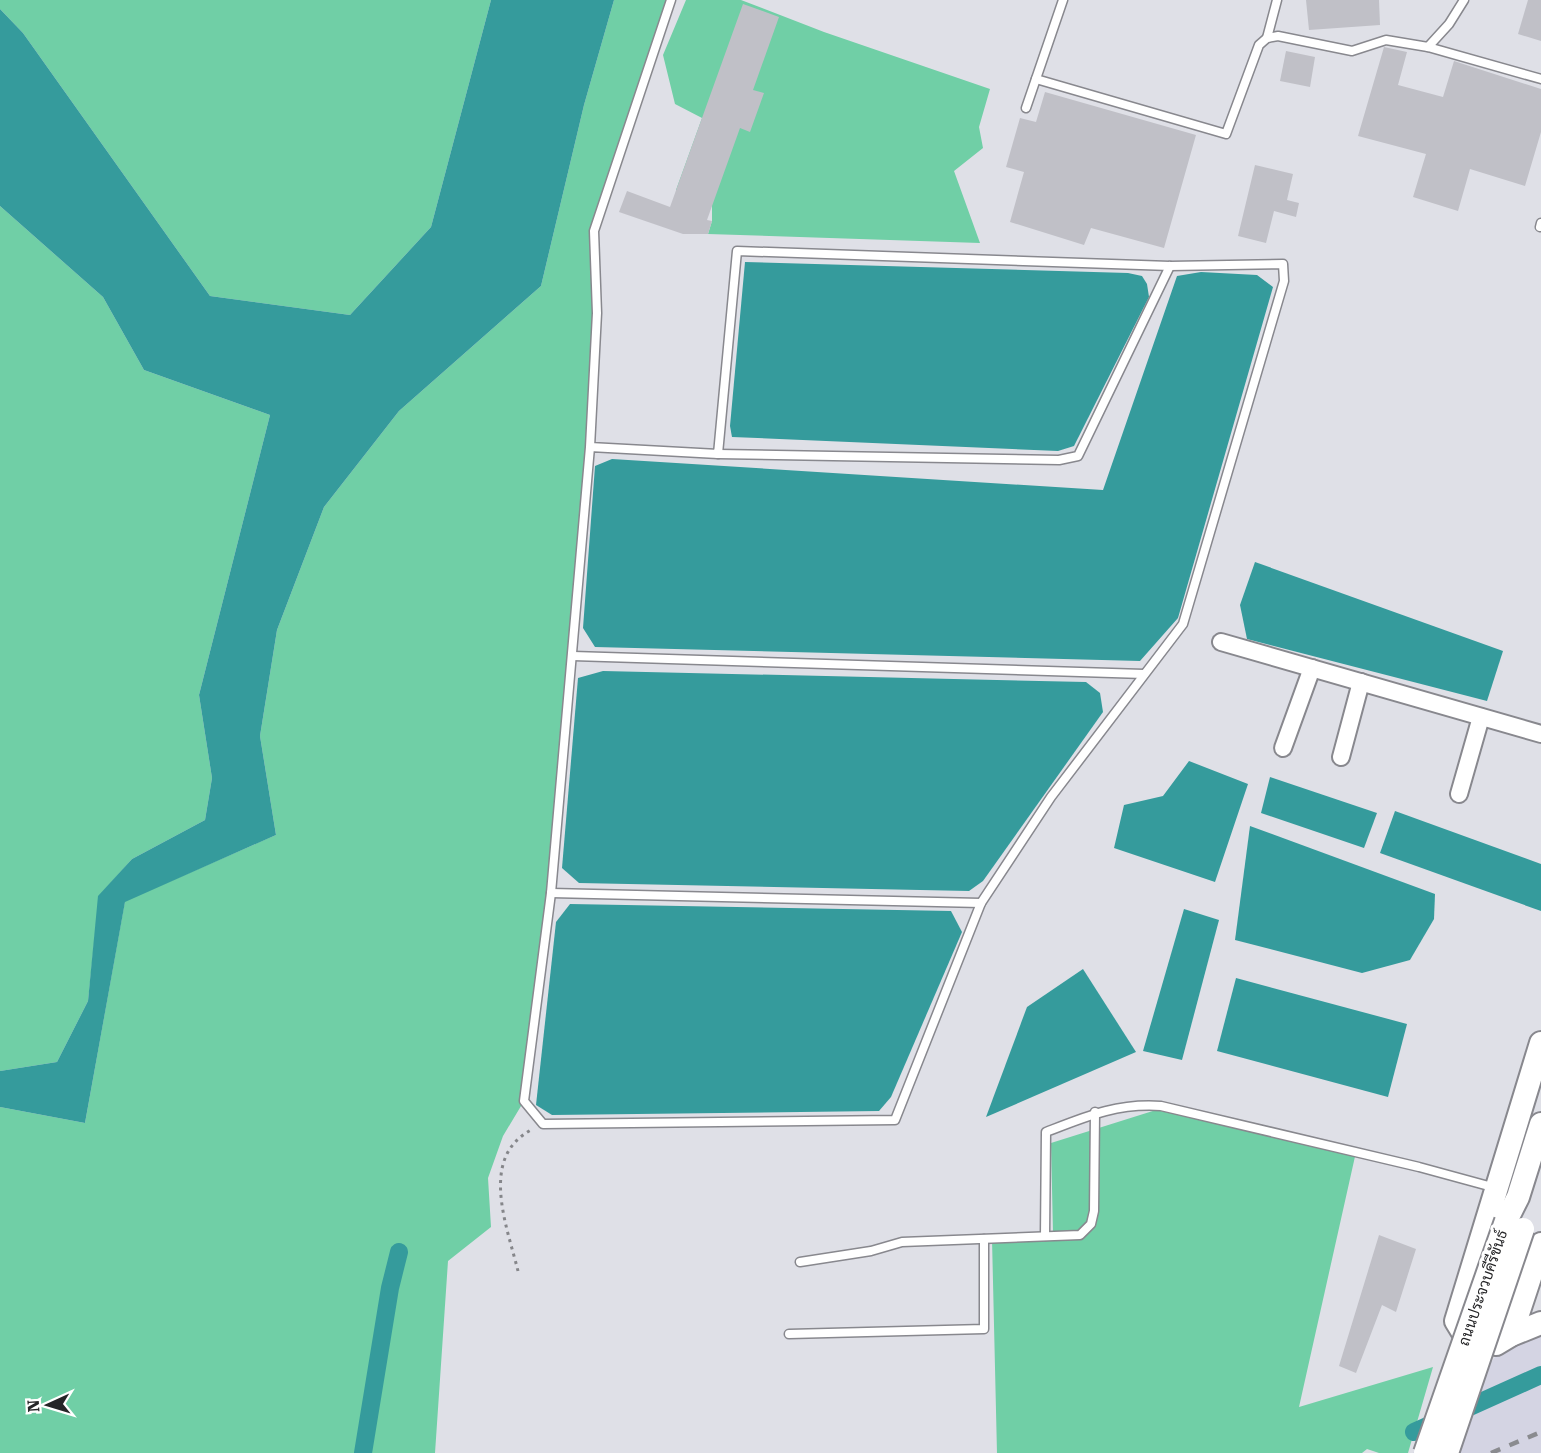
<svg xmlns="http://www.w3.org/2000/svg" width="1541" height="1453" font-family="'Roboto Serif',Sarabun,serif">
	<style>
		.built { fill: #d4d4e3 }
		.green { fill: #70cfa6 }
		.water { fill: #359b9c }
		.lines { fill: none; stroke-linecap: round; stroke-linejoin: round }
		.canal { stroke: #359b9c; stroke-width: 18 }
		.building { fill: #c0c0c7 }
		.lane-casing { stroke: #88888e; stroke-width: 11 }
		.street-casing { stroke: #88888e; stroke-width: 20 }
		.secondary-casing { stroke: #88888e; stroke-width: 26 }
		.path { stroke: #85868a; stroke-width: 3; stroke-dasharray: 3 4.5; stroke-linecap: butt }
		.lane { stroke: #fff; stroke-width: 8 }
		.street { stroke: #fff; stroke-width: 16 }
		.secondary { stroke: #fff; stroke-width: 22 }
		.rail { stroke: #8a8b8f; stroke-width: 4.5; stroke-dasharray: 10 10; stroke-linecap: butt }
		.secondary-bridge-casing { stroke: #88888e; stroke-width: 26; stroke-linecap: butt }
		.secondary-bridge { stroke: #fff; stroke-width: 22 }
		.labels { text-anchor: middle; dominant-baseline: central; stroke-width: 6; stroke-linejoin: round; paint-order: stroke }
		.street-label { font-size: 15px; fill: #252527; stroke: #fff }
	</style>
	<rect width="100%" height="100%" fill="#dfe0e7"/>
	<polygon class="built" points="1541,1336 1541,1453 1413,1453 1498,1354"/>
	<g class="green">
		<polygon points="0,0 491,0 431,227 350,315 210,296 23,33 0,9"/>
		<polygon points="614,0 674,0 594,231 597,313 551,893 524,1101 503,1136 488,1178 491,1227 448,1261 435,1453 0,1453 0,1107 85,1123 125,901 276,835 260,736 277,630 324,507 399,411 541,286 584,105"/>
		<polygon points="686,0 741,0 824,32 990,89 979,127 983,148 954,171 980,243 708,234 712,221 712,204 676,190 702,118 675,104 663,55"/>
		<polygon points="0,206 103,297 144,370 270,415 199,695 212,778 205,820 132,859 99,896 88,1001 57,1062 0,1071"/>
		<polygon points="1156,1110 1356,1152 1299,1407 1433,1367 1408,1453 1379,1453 1367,1449 1362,1453 997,1453 992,1239 1053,1233 1051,1143"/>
	</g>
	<g class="water">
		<polygon points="491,0 614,0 584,105 541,286 399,411 324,507 277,630 260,736 276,835 125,902 85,1123 0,1107 0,1071 57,1062 88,1001 98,896 132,859 205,820 212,778 199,695 270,415 144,370 103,297 0,206 0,9 23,33 210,296 350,315 431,227"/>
		<polygon points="745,262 1128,273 1142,276 1147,284 1149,297 1074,446 1058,451 732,437 730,426"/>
		<polygon points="1201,272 1257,275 1273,287 1178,618 1140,661 595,647 583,628 595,466 612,459 1103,490 1177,276"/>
		<polygon points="1255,562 1503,651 1487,701 1247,639 1240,605"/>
		<polygon points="603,671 1086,682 1100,693 1103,712 983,881 969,891 579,883 562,868 578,678"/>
		<polygon points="1189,761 1248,784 1215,882 1114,848 1124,805 1163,796"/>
		<polygon points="1270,777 1377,813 1364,848 1261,813"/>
		<polygon points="1395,811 1541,864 1541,911 1380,853"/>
		<polygon points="1250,826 1435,894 1434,919 1410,960 1362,973 1235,940"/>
		<polygon points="570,904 951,911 962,932 891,1097 879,1111 552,1115 536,1105 556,922"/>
		<polygon points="1184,909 1219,920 1182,1060 1143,1051"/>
		<polygon points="1083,969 1136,1052 986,1117 1027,1007"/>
		<polygon points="1236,978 1407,1024 1388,1097 1217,1051"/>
	</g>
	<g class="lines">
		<g class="canal">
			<polyline points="1414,1432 1541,1375"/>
			<polyline points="363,1453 390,1288 399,1252"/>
		</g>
	</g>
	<g class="building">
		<polygon points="1306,0 1379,0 1380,25 1309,30"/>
		<polygon points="1528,0 1541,0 1541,41 1518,34"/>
		<polygon points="743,4 779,17 753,90 764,93 750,132 740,128 707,220 712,221 708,234 683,234 619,212 627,191 670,207"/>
		<polygon points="1384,47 1407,52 1398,85 1443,97 1454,61 1541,89 1541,132 1525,186 1470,169 1458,211 1413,197 1426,154 1358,136"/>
		<polygon points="1286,51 1315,57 1310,87 1280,81"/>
		<polygon points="1045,92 1196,135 1164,248 1091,228 1084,245 1010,222 1024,172 1006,167 1020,118 1036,122"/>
		<polygon points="1255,165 1293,174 1287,200 1299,203 1296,217 1274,211 1266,243 1238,236"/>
		<polygon points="1379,1235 1416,1249 1396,1312 1382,1305 1356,1373 1339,1366"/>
	</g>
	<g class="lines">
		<defs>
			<g id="lane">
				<polyline points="1267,38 1277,0"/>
				<polyline points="1428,47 1449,24 1464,0"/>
				<polyline points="1036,79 1226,134 1259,45 1267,38 1278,36 1352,51 1386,40 1428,47 1541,79"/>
				<polyline points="1026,108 1063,0"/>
				<polyline points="1540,227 1541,223"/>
				<polyline points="590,447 718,454 737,251 1170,266 1283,264 1284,281 1183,624 1051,797 981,903 895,1120 543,1124 524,1101 551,893 590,447 597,313 594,231 671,0"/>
				<polyline points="718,454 1059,460 1078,456 1170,266"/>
				<polyline points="573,656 1144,674"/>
				<polyline points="551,893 981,903"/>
				<path d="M1045 1236 1046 1132C1087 1116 1117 1103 1161 1106L1419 1167 1496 1188"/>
				<polyline points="800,1262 871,1251 902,1242 1080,1235 1091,1224 1094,1211 1095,1112"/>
				<polyline points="789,1334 984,1329 984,1239"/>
			</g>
			<g id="street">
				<polyline points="1221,642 1541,734"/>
				<polyline points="1283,748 1312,668"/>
				<polyline points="1341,757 1361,682"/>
				<polyline points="1459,794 1481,717"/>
			</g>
			<g id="secondary">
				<polyline points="1541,1043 1456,1321 1467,1339 1496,1344 1511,1335 1541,1323"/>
				<polyline points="1506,1221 1518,1197 1541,1124"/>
				<polyline points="1511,1335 1541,1244"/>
			</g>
		</defs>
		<use href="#lane" class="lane-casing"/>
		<use href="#street" class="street-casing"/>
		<use href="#secondary" class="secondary-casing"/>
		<path class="path" d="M518 1271C507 1226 478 1156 533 1129"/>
		<use href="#lane" class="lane"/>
		<use href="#street" class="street"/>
		<use href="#secondary" class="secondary"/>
		<polyline class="rail" points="1491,1453 1541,1432"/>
		<defs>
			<g id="secondary-bridge">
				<polyline points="1425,1453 1506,1221"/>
				<polyline points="1447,1453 1523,1229"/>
			</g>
		</defs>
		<use href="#secondary-bridge" class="secondary-bridge-casing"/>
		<use href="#secondary-bridge" class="secondary-bridge"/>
	</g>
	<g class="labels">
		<g class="street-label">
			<text transform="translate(1483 1288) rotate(-71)">ถนนประจวบคีรีขันธ์</text>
		</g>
	</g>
	<g transform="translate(48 1405) rotate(266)" stroke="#ffffff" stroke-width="4.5" paint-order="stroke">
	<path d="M0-4.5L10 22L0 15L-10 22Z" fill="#252527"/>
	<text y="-9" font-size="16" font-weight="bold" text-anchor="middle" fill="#252527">N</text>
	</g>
</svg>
